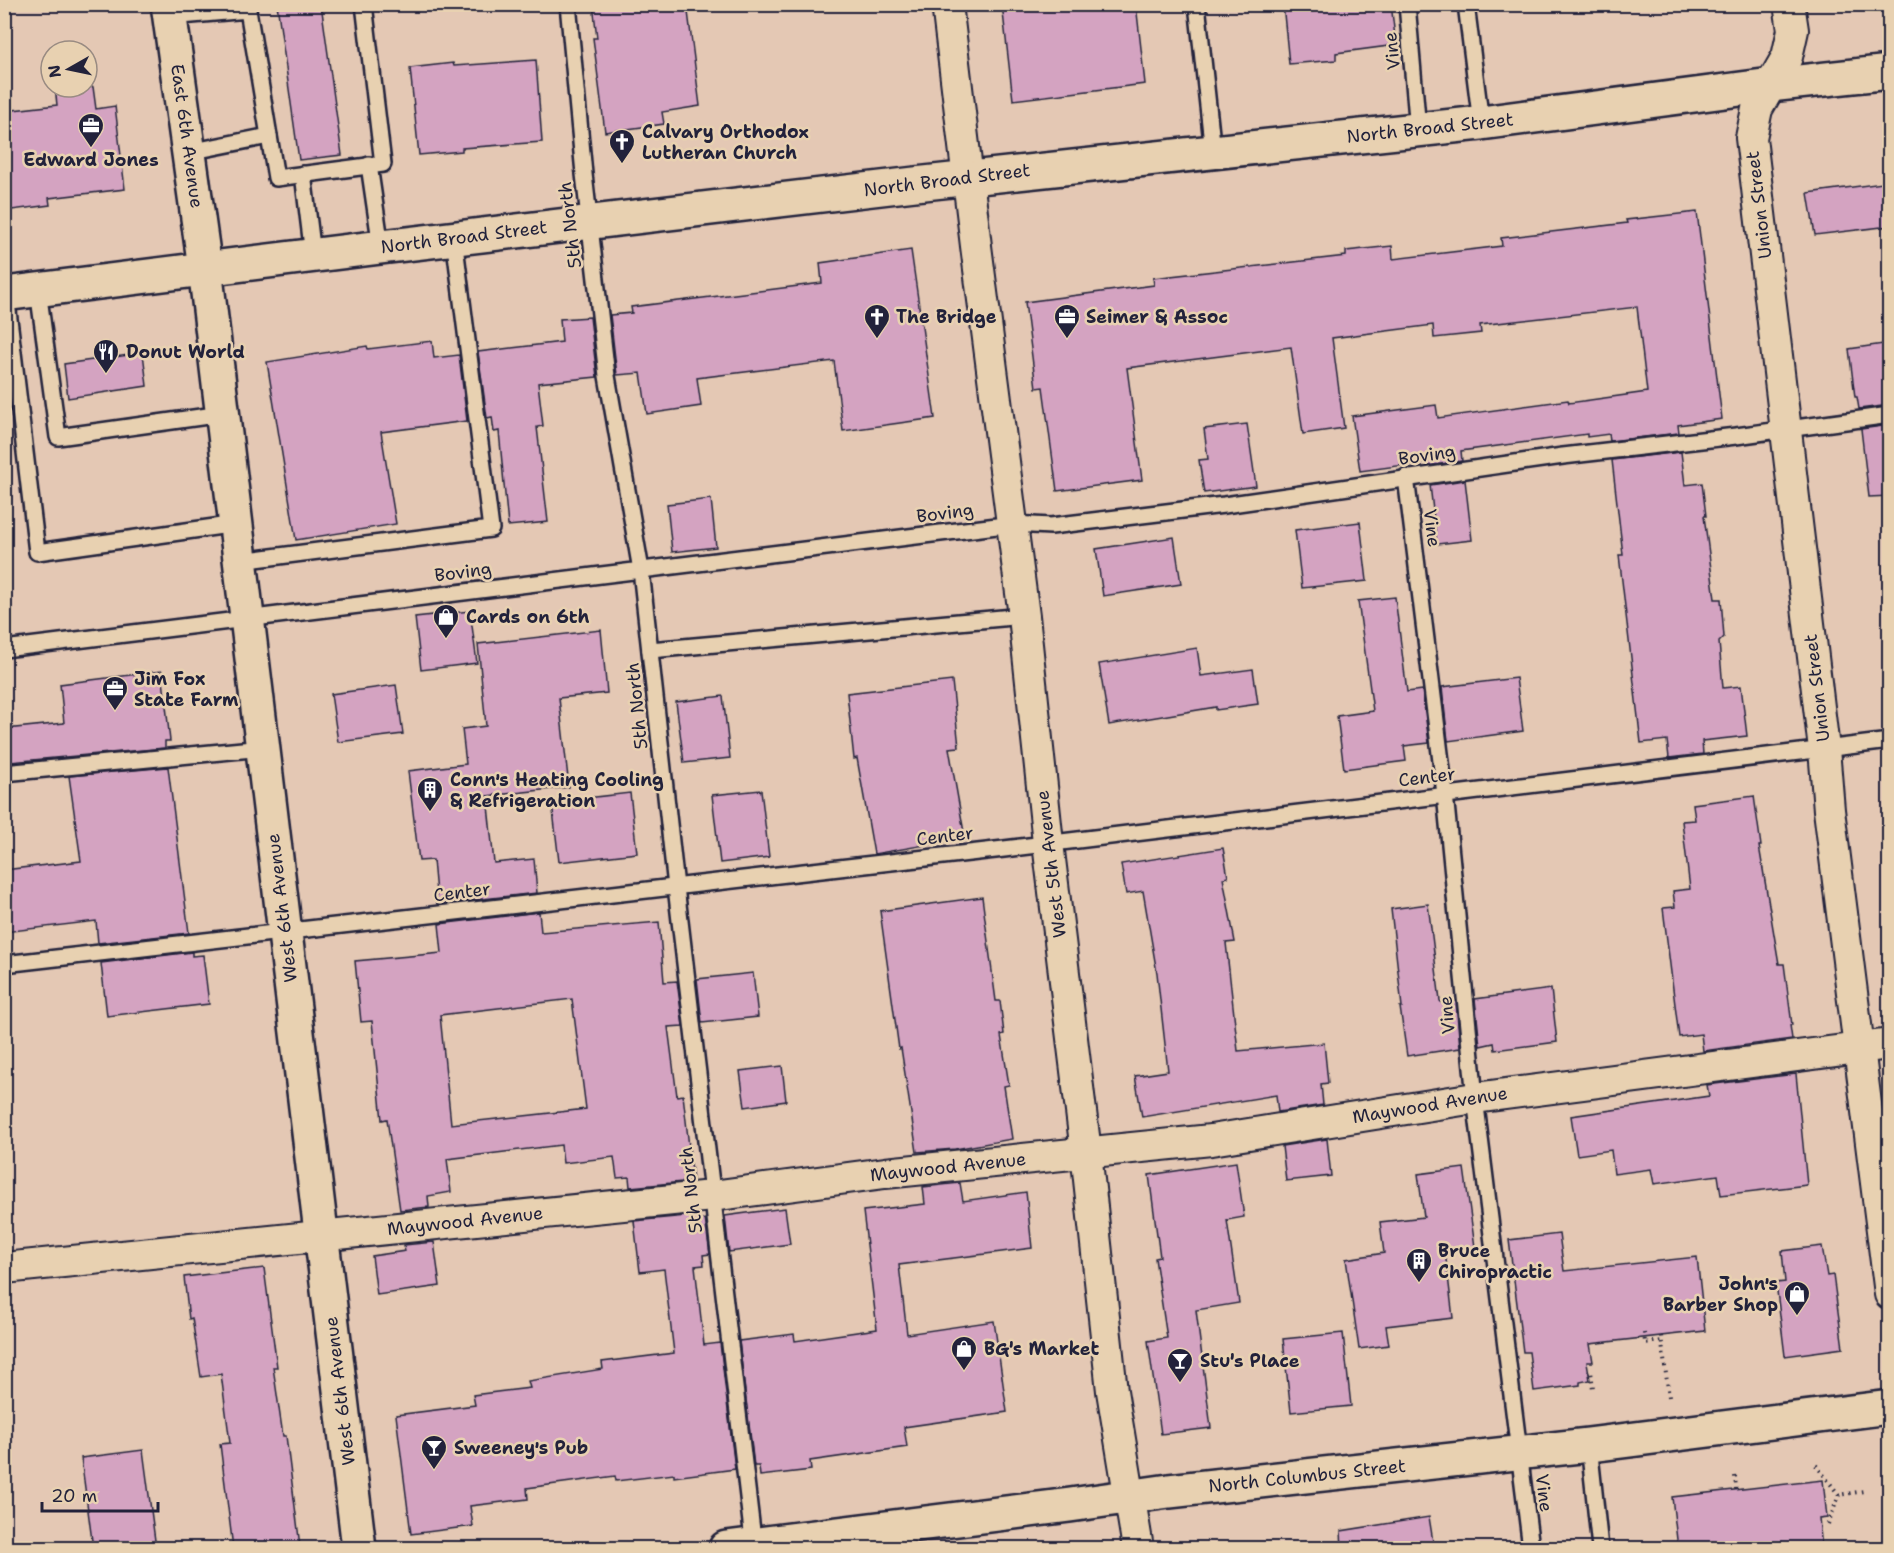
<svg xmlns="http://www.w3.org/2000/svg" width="1894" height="1553" font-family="'Shantell Sans',sans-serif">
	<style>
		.building { fill: #d4a3c1; stroke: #22223b; stroke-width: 1.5; fill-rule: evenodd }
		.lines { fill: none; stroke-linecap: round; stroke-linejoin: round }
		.lane-casing { stroke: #22223b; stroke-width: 20 }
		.street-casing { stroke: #22223b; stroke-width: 34 }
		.secondary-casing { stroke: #22223b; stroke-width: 38 }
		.path { stroke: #22223b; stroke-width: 4; stroke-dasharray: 1.5 4.5; stroke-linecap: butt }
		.lane { stroke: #e8d1b1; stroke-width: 15 }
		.street { stroke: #e8d1b1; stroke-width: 30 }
		.secondary { stroke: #e8d1b1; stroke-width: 33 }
		.labels { text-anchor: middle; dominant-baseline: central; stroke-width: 5; stroke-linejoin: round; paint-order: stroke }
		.street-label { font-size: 18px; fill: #22223b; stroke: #e8d1b1 }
		.poi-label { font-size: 18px; font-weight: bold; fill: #22223b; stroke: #e8d1b1; text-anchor: start }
	</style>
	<rect width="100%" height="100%" fill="#e4c8b4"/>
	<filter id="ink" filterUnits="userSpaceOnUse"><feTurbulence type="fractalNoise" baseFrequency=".0167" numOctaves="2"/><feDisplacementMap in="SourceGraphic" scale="12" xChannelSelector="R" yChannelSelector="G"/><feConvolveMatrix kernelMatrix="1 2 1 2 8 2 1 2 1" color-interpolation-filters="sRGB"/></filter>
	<g filter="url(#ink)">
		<g class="building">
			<polygon points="277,4 321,4 342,155 299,160"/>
			<polygon points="593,4 687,4 700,106 662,112 664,124 605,132 593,38 597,38"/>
			<polygon points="1002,4 1136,4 1145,84 1013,100"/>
			<polygon points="1283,4 1391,4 1396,45 1336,53 1336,60 1289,64"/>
			<polygon points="536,60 542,142 462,148 462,151 419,155 410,68 453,63 454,66"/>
			<polygon points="55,87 93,87 96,109 115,106 125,189 49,198 50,205 4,211 4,111 57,105"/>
			<polygon points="1890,182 1890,226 1815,235 1808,193"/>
			<polygon points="1697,212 1722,419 1678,425 1679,433 1610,441 1609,434 1587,437 1587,434 1461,451 1462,461 1427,466 1427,462 1360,471 1352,416 1436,405 1438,418 1568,400 1569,403 1647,392 1637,307 1480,325 1481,333 1434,338 1433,325 1332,338 1344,428 1303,434 1291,347 1127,368 1142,480 1057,491 1043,387 1036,388 1025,302 1154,285 1153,278 1346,256 1346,251 1392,246 1393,259 1502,246 1501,238 1627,223 1626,220"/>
			<polygon points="911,250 935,418 843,431 834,361 697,378 701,406 647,414 641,373 617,375 610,315 632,313 631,307 822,283 820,263"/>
			<polygon points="590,317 597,377 538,383 543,426 537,427 548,522 508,526 499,431 494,432 492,417 487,418 478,352 562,342 560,319"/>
			<polygon points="432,341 434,358 459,355 467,421 381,432 396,524 296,540 267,362 367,346 368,349"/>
			<polygon points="1890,343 1890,405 1859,409 1857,397 1855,397 1849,349"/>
			<polygon points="143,353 147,386 68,398 64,364"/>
			<polygon points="1247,424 1256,486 1204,493 1199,460 1208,459 1204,429"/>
			<polygon points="1890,425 1890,496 1869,497 1861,429"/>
			<polygon points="1681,452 1685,485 1702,483 1706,516 1704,516 1715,599 1721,599 1724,637 1719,642 1723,688 1741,686 1747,736 1702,741 1703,754 1669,758 1667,740 1641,743 1619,555 1623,555 1612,460"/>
			<polygon points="1465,480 1472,540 1437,544 1430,485"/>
			<polygon points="711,499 716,547 672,552 667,504"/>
			<polygon points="1360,522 1367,581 1302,588 1295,530"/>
			<polygon points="1174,537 1181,584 1103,596 1096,549"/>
			<polygon points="1395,597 1407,692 1422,690 1429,743 1404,746 1406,761 1344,769 1337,716 1373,711 1358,601"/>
			<polygon points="470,611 477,663 421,670 415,617"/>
			<polygon points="601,630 607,693 559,698 569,787 487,796 494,863 534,859 537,893 437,904 433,860 419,861 408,771 466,764 462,729 486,726 478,644"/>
			<polygon points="1197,648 1201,676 1253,669 1258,704 1216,710 1216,707 1109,725 1099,664"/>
			<polygon points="162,671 170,741 165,741 165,748 10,762 6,729 64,723 60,684"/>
			<polygon points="1516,678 1523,731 1448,741 1442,687"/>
			<polygon points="952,681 959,747 949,748 965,838 874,854 857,758 854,759 847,693"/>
			<polygon points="396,685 403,734 338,742 331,694"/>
			<polygon points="723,696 730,758 684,763 676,702"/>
			<polygon points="168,767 189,933 98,943 96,921 4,932 4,870 81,861 69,776"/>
			<polygon points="761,790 769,857 720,863 712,795"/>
			<polygon points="630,793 637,853 559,862 552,802"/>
			<polygon points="1754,796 1761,846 1759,846 1779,964 1784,964 1792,1025 1790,1025 1792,1039 1703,1051 1701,1034 1679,1037 1663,908 1675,907 1673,891 1690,889 1682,821 1695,820 1693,804"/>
			<polygon points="1223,848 1228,877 1223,878 1235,942 1226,943 1238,1051 1324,1043 1328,1083 1321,1084 1323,1105 1278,1112 1276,1095 1142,1117 1135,1076 1168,1071 1157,973 1143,891 1126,894 1121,864"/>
			<polygon points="982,897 996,1001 1000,1001 1004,1034 1001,1035 1009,1085 1004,1086 1012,1139 955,1149 917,1152 901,1048 899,1049 880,911"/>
			<polygon points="1428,904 1440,1001 1442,1003 1456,1001 1460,1048 1407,1056 1400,1007 1402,1007 1391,909"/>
			<path d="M539 912 541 932 659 922 664 982 677 981 683 1026 668 1027 677 1096 683 1095 693 1181 630 1187 629 1177 617 1178 614 1157 563 1163 561 1145 447 1159 451 1192 428 1196 429 1207 400 1210 387 1119 382 1120 372 1021 361 1022 355 961 442 953 439 924ZM572 999 586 1109 451 1124 440 1015Z"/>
			<polygon points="192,952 192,956 203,955 209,1004 107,1016 101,963"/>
			<polygon points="753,973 758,1017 702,1023 697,979"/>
			<polygon points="1551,989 1557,1042 1495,1050 1494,1043 1480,1046 1475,999"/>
			<polygon points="782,1066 786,1101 745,1107 740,1071"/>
			<polygon points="1796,1074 1807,1185 1721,1195 1718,1175 1654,1184 1651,1169 1614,1174 1611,1150 1577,1155 1571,1116 1709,1096 1707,1085"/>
			<polygon points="1327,1139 1331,1176 1286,1181 1282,1146"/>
			<polygon points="1236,1162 1244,1217 1227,1220 1239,1303 1196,1310 1211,1428 1161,1434 1148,1341 1167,1338 1155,1258 1160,1257 1149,1175"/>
			<polygon points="1464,1168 1475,1247 1445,1251 1453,1318 1386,1326 1389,1345 1359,1349 1346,1259 1384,1253 1380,1222 1424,1217 1418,1174"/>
			<polygon points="960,1183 963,1201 1026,1192 1032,1248 899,1265 907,1334 994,1321 1007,1412 904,1427 907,1447 810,1461 811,1470 760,1476 759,1466 754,1466 739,1341 794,1334 795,1341 877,1329 863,1211 925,1204 923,1187"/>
			<polygon points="785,1208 790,1244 729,1252 725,1216"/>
			<polygon points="697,1215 699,1220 705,1219 710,1254 703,1255 704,1265 695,1266 704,1345 720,1343 735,1469 674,1477 674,1474 616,1481 615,1476 527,1488 528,1499 470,1506 473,1526 411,1534 396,1415 475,1405 473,1395 530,1388 528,1381 603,1369 602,1362 674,1353 664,1269 640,1272 634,1221"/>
			<polygon points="1559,1234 1564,1271 1697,1257 1705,1331 1590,1344 1593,1362 1587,1362 1590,1380 1580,1382 1580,1385 1534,1391 1529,1352 1523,1352 1509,1240"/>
			<polygon points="434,1242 440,1286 377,1295 372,1256 405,1251 404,1245"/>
			<polygon points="1822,1246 1827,1276 1833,1275 1843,1348 1785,1356 1776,1283 1785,1282 1782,1251"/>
			<polygon points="264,1268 277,1367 273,1367 283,1436 286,1436 300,1546 277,1548 233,1548 220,1444 230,1443 221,1374 201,1377 192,1318 189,1319 184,1277"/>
			<polygon points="1343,1333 1351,1406 1291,1412 1283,1339"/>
			<polygon points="143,1450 156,1548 93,1548 81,1458"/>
			<polygon points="1823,1480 1827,1518 1819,1519 1822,1548 1678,1548 1672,1497"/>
			<polygon points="1429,1517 1434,1548 1342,1548 1341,1531"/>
		</g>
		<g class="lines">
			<defs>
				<g id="lane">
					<polyline points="568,4 584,174 607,376 641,570 676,887 754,1548"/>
					<polyline points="1197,4 1213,152"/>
					<polyline points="1407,4 1418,130"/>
					<polyline points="1466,4 1481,123"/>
					<polyline points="170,17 248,10 276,178 383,164 364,4"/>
					<polyline points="189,152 269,136"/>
					<polyline points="369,165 381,247"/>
					<polyline points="303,174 313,255"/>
					<polyline points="38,290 58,437 222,414"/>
					<polyline points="6,294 37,552 236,524"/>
					<polyline points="1406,477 1445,794 1475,1098 1531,1548"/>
					<polyline points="240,561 491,529 454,238"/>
					<polyline points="4,649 1013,524 1051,526 1224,505 1563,456 1736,436 1890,415"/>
					<polyline points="650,650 1024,616"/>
					<polyline points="4,773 263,748"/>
					<polyline points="4,964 1004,849 1890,741"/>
					<polyline points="1589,1445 1600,1548"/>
				</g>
				<g id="street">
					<polyline points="947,4 976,246 1024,616 1048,843 1086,1152 1112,1391 1138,1548"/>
					<polyline points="1789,4 1793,30 1787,57 1757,109 1751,138 1824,749 1829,810 1890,1294"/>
					<polyline points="4,1268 712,1196 885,1173 1211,1140 1475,1098 1890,1044"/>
				</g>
				<g id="secondary">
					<polyline points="168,4 205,268 359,1548"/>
					<polyline points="4,294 381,247 915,184 1481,123 1771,85 1890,72"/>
					<polyline points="726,1548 1070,1505 1169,1491 1589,1445 1890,1407"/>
				</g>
			</defs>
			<use href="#lane" class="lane-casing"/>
			<use href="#street" class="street-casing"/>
			<use href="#secondary" class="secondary-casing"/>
			<g class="path">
				<polyline points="1644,1333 1645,1343 1662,1341"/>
				<polyline points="1661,1336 1669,1397"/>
				<polyline points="1588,1372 1591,1371 1593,1389"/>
				<polyline points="1816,1465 1839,1495 1864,1491"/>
				<polyline points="1735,1476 1736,1490"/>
				<polyline points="1828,1524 1839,1495"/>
			</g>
			<use href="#lane" class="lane"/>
			<use href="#street" class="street"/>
			<use href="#secondary" class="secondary"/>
		</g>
	</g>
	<defs>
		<symbol id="office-pin" viewBox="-11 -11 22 30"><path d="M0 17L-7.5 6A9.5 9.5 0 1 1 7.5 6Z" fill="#22223b" stroke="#e8d1b1"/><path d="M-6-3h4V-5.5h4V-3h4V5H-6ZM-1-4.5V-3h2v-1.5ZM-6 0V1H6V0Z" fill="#fff"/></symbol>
		<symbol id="church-pin" viewBox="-11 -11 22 30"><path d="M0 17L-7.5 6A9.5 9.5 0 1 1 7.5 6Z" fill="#22223b" stroke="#e8d1b1"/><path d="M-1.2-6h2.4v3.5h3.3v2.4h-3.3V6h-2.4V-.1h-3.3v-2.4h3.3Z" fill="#fff"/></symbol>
		<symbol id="restaurant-pin" viewBox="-11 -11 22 30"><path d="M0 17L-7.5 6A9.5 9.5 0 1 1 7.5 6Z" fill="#22223b" stroke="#e8d1b1"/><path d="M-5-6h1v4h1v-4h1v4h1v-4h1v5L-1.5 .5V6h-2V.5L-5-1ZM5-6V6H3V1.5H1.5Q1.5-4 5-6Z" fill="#fff"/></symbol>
		<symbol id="shop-pin" viewBox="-11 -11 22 30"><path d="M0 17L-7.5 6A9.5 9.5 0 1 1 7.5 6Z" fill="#22223b" stroke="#e8d1b1"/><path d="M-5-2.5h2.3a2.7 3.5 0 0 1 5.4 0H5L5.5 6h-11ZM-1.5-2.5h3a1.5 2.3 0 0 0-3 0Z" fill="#fff"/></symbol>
		<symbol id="building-pin" viewBox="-11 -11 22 30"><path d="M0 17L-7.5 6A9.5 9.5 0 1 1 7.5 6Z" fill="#22223b" stroke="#e8d1b1"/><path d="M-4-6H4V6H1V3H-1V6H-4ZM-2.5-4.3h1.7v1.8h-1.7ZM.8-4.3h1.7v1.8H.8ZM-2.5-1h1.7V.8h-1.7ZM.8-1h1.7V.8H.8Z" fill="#fff"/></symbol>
		<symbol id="bar-pin" viewBox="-11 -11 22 30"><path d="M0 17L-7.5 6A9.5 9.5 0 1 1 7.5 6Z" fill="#22223b" stroke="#e8d1b1"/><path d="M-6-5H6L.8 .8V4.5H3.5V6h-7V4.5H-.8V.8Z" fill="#fff"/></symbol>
	</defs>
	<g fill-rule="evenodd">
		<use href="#office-pin" x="76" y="111" width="30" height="40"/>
		<use href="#church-pin" x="607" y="127" width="30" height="40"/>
		<use href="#church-pin" x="862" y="302" width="30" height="40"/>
		<use href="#office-pin" x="1052" y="302" width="30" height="40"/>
		<use href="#restaurant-pin" x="91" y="337" width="30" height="40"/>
		<use href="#shop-pin" x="431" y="602" width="30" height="40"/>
		<use href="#office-pin" x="100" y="674" width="30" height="40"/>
		<use href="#building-pin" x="415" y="775" width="30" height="40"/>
		<use href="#building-pin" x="1404" y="1246" width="30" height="40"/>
		<use href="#shop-pin" x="1782" y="1279" width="30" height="40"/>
		<use href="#shop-pin" x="949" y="1334" width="30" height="40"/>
		<use href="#bar-pin" x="1165" y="1346" width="30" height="40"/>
		<use href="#bar-pin" x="419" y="1433" width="30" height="40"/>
	</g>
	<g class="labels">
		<g class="street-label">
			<text transform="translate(1392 51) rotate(-96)">Vine</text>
			<text transform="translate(1430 128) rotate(-6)">North Broad Street</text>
			<text transform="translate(187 136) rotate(82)">East 6th Avenue</text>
			<text transform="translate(947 180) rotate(-7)">North Broad Street</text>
			<text transform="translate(1759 205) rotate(-97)">Union Street</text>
			<text transform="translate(570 225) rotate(-97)">5th North</text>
			<text transform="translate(464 237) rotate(-7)">North Broad Street</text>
			<text transform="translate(1427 455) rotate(-8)">Boving</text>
			<text transform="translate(945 513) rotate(-7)">Boving</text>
			<text transform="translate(1432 528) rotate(83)">Vine</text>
			<text transform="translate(463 572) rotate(-7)">Boving</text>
			<text transform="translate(1817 688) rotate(-97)">Union Street</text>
			<text transform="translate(637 706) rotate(-96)">5th North</text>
			<text transform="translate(1427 777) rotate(-7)">Center</text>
			<text transform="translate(945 836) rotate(-7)">Center</text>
			<text transform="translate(1051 864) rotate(-97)">West 5th Avenue</text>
			<text transform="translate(462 892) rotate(-7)">Center</text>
			<text transform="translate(282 908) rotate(-97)">West 6th Avenue</text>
			<text transform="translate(1447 1015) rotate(-95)">Vine</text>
			<text transform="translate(1430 1105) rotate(-9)">Maywood Avenue</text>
			<text transform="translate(948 1167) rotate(-6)">Maywood Avenue</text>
			<text transform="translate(691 1190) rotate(-97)">5th North</text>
			<text transform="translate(465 1221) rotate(-6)">Maywood Avenue</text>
			<text transform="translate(340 1391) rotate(-97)">West 6th Avenue</text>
			<text transform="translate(1307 1476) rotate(-6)">North Columbus Street</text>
			<text transform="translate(1544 1493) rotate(83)">Vine</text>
		</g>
		<g class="poi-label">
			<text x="642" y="132">Calvary Orthodox<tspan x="642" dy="21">Lutheran Church</tspan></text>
			<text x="91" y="160" text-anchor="middle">Edward Jones</text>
			<text x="896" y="317">The Bridge</text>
			<text x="1086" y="317">Seimer &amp; Assoc</text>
			<text x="126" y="352">Donut World</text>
			<text x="466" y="617">Cards on 6th</text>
			<text x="134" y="679">Jim Fox<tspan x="134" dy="21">State Farm</tspan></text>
			<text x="450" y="780">Conn's Heating Cooling<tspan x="450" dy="21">&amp; Refrigeration</tspan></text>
			<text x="1438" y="1251">Bruce<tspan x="1438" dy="21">Chiropractic</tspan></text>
			<text x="1778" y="1284" text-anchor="end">John's<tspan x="1778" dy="21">Barber Shop</tspan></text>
			<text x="984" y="1349">BG's Market</text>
			<text x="1200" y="1361">Stu's Place</text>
			<text x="454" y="1448">Sweeney's Pub</text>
		</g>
	</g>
	<rect width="1894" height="1553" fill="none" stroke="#e8d1b1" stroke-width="24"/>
	<rect x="12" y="12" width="1870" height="1529" fill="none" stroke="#22223b" stroke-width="2" filter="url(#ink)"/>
	<g transform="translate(69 69) rotate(261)"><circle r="28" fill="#e8d1b1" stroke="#998b82" stroke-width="1.5"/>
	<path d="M0-4.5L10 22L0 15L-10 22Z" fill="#22223b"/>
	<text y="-9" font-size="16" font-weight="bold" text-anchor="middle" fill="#22223b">N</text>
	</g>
	<path d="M42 1502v9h116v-9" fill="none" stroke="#22223b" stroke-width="3"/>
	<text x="51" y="1502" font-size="18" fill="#22223b" stroke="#e8d1b1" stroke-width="4.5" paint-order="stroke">20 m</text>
</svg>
